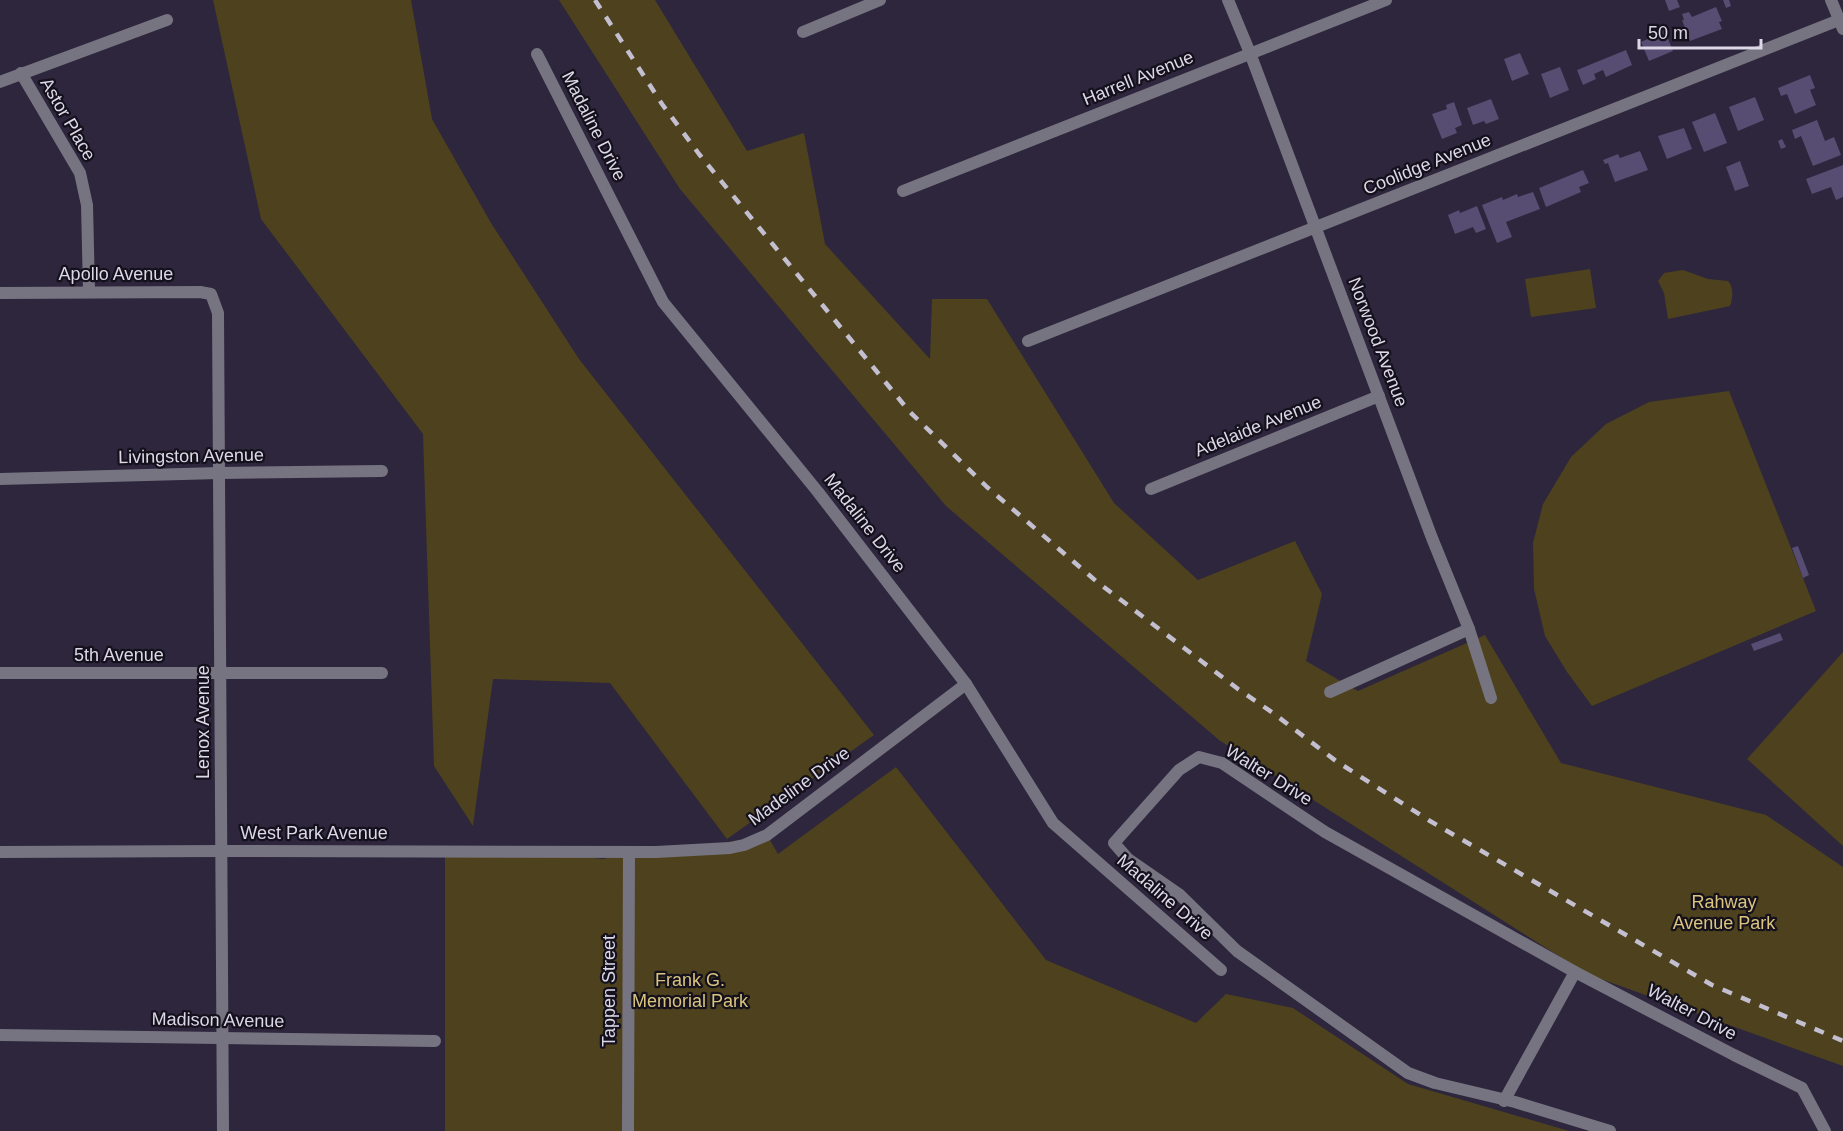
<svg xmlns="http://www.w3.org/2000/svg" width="1843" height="1131" font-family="Arial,sans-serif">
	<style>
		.green { fill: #4d421d }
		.building { fill: #574c72 }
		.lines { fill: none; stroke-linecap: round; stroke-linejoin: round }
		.minor { stroke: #777481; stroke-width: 12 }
		.rail { stroke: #c3bfd0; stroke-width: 4.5; stroke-dasharray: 10 10; stroke-linecap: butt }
		.labels { text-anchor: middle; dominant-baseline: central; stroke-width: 4.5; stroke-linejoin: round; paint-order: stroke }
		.street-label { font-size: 18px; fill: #dcd8e8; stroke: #14111c }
		.park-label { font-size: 18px; fill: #dac47e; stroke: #14111c }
	</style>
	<rect width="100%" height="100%" fill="#2d263d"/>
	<g class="green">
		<polygon points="213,0 411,0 432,119 491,223 579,359 874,735 727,839 610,683 493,679 473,826 434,766 423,434 261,219"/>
		<polygon points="559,0 655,0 747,151 804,133 825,244 930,359 932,299 987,299 1114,503 1198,580 1295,541 1322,594 1306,661 1358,691 1485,635 1561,763 1766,815 1843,867 1843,1066 1587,974 1219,740 946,506 680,189"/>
		<polygon points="1590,269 1596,308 1531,317 1525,279"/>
		<path d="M1683 270 1708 279 1728 281C1734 287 1733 298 1730 306L1668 319 1664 293 1658 281 1664 273Z"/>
		<polygon points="1729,391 1816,611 1592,706 1567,672 1545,636 1534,589 1533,543 1543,504 1571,457 1606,424 1649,402"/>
		<polygon points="1843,652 1843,846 1747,759"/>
		<polygon points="896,767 1046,960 1196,1023 1226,994 1293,1008 1408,1084 1569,1131 445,1131 445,856 584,857 603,859 629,852 672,852 767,835 778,854"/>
	</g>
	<g class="building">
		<polygon points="1665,0 1677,0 1680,7 1669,11"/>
		<polygon points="1723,0 1729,0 1731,6 1726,8"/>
		<polygon points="1716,7 1722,21 1719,22 1722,29 1690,41 1682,20 1684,20 1682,14 1689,12 1692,17"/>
		<polygon points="1662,24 1673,51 1649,61 1641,42 1652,37 1649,30"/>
		<polygon points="1626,50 1632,65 1606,77 1603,70 1594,74 1596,79 1583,85 1577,70"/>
		<polygon points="1520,53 1529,74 1512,81 1504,59"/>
		<polygon points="1560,67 1569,90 1550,98 1541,74"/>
		<polygon points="1810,75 1815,88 1810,90 1816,105 1795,114 1787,94 1781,96 1778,88"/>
		<polygon points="1755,97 1764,120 1738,131 1729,107"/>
		<polygon points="1491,99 1499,119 1486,124 1484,121 1473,125 1467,108"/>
		<polygon points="1454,102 1462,125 1455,128 1457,133 1442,139 1432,114 1447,109 1446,105"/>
		<polygon points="1715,113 1727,143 1704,152 1692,122"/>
		<polygon points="1817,120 1825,141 1834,137 1841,155 1813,166 1801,136 1795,139 1792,130"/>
		<polygon points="1684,128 1692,149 1667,159 1658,136"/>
		<polygon points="1782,139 1786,147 1781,149 1778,141"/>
		<polygon points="1640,151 1648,170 1615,182 1608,163 1605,164 1603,160 1618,154 1620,158"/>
		<polygon points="1740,161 1749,186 1735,191 1726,167"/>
		<polygon points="1843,165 1843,197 1836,200 1831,187 1812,194 1806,179"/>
		<polygon points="1583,170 1589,183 1579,187 1581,192 1546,207 1539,188"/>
		<polygon points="1533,192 1540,209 1506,222 1512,237 1497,243 1482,205 1502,197 1503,200 1517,194 1518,197"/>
		<polygon points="1477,206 1486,229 1476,233 1473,227 1455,234 1448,215 1459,210 1460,213"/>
		<polygon points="1798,546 1809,575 1803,578 1792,548"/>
		<polygon points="1780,633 1783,640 1754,651 1751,644"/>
	</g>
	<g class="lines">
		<g class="minor">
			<polyline points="1228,0 1250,53 1432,538 1469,629 1491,698"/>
			<polyline points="1831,0 1843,29"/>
			<polyline points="803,32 880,0"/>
			<polyline points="537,54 663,302 818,492 966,684 1053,823 1221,970"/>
			<polyline points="21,73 80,173 87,205 89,291"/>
			<polyline points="0,82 167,20"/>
			<polyline points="903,191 1386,0"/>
			<polyline points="0,293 200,292 211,294 218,313 223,1131"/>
			<polyline points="1028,341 1839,20"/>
			<polyline points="0,479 219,473 382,471"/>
			<polyline points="1151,489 1379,396"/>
			<polyline points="0,673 382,673"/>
			<polyline points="1330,692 1469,629"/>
			<polyline points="0,852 222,851 656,852 730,848 744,845 767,835 966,684"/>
			<polyline points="0,1035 435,1041"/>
			<polyline points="1504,1101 1575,972"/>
			<polyline points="628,1131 629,852"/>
			<polyline points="1610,1131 1515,1102 1435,1083 1408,1073 1237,951 1180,895 1128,859 1114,843 1179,770 1199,757 1222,763 1325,832 1575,972 1734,1055 1802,1088 1825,1131"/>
		</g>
		<polyline class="rail" points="595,0 662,104 699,154 909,411 987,487 1096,581 1238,689 1273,713 1336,761 1430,821 1712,985 1843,1041"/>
	</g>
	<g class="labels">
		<g class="street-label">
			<text transform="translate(1138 78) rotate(-22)">Harrell Avenue</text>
			<text transform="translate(68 119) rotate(60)">Astor Place</text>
			<text transform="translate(594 126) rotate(63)">Madaline Drive</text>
			<text transform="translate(1427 164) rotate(-22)">Coolidge Avenue</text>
			<text x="116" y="274">Apollo Avenue</text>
			<text transform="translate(1378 342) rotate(69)">Norwood Avenue</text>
			<text transform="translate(1258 426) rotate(-22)">Adelaide Avenue</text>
			<text transform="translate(191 456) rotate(-1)">Livingston Avenue</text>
			<text transform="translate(865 523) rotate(52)">Madaline Drive</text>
			<text x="119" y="655">5th Avenue</text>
			<text transform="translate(203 722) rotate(-90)">Lenox Avenue</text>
			<text transform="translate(1269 775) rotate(32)">Walter Drive</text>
			<text transform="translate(799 786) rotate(-36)">Madeline Drive</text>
			<text x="314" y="833">West Park Avenue</text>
			<text transform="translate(1165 897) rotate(41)">Madaline Drive</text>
			<text transform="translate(609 991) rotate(-90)">Tappen Street</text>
			<text transform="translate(1692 1012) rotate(28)">Walter Drive</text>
			<text transform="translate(218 1020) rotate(1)">Madison Avenue</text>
		</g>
		<g class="park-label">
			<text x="1724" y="902">Rahway<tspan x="1724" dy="21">Avenue Park</tspan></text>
			<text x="690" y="980">Frank G.<tspan x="690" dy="21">Memorial Park</tspan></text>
		</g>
	</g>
	<path d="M1639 39v9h122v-9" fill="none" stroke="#dcd8e8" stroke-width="3"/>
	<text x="1648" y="39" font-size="18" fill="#dcd8e8" stroke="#14111c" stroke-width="4.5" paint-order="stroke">50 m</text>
</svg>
